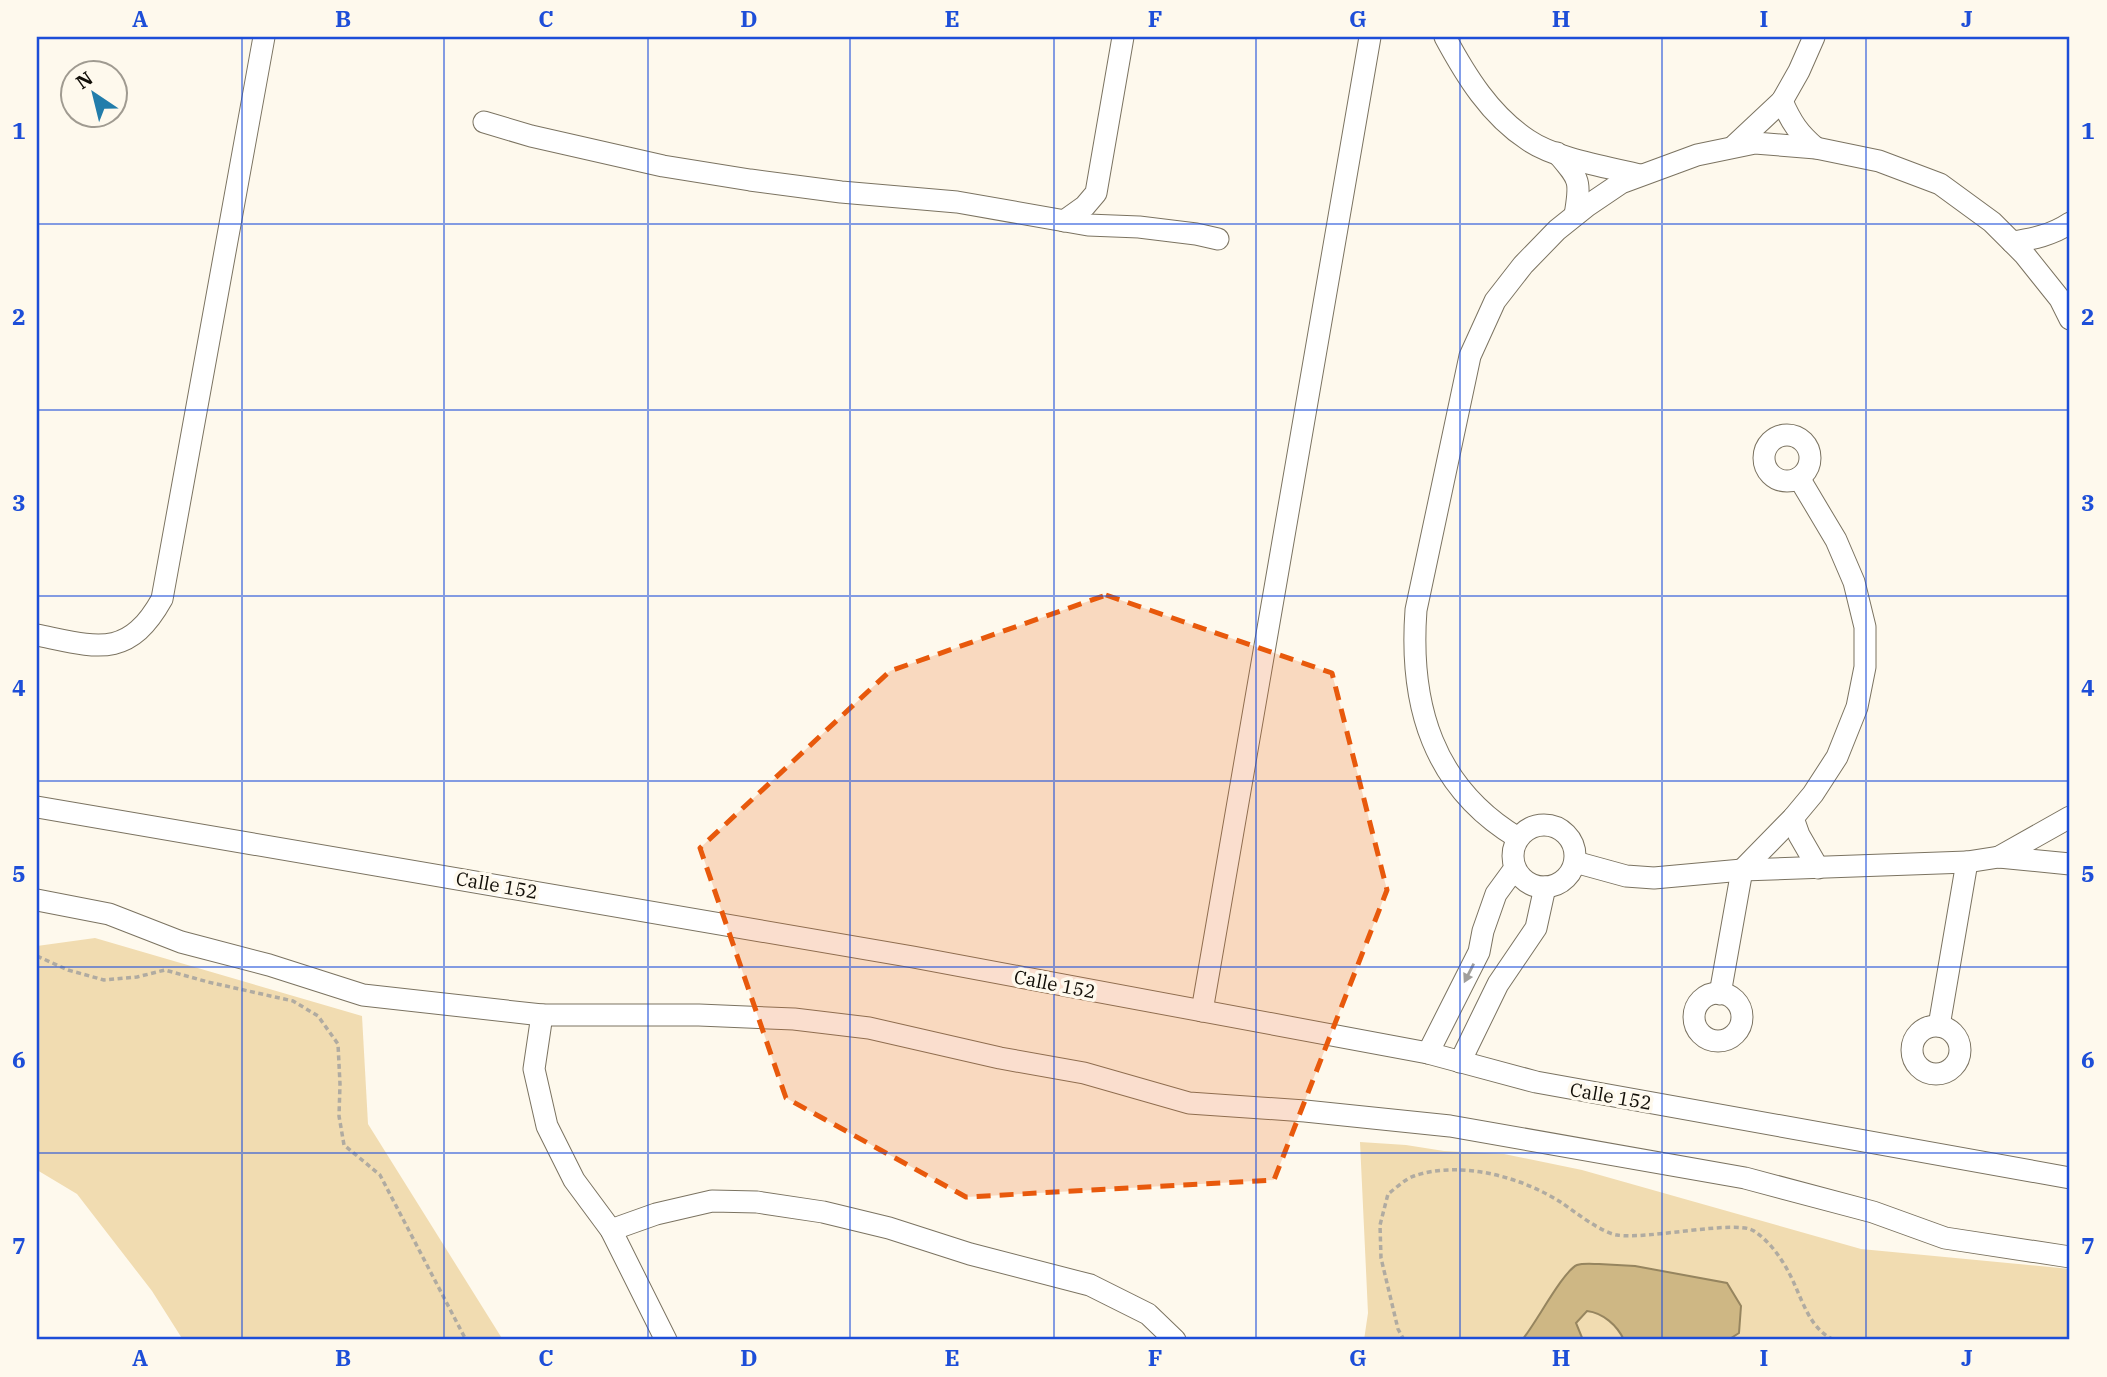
<svg xmlns="http://www.w3.org/2000/svg" width="2107" height="1377" font-family="'IBM Plex Serif',serif">
	<style>
		.green { fill: #f1dcb1 }
		.water { fill: #ceb784; stroke: #96855f; stroke-width: 2 }
		.lines { fill: none; stroke-linecap: round; stroke-linejoin: round }
		.minor-casing { stroke: #7b7361; stroke-width: 23 }
		.path { stroke: #b0aba1; stroke-width: 3.5; stroke-dasharray: 5 3.5; stroke-linecap: butt }
		.minor { stroke: #fff; stroke-width: 21 }
		.oneway { fill: #a09f9c }
		.marked { fill: #e8590c; fill-opacity: 0.2; stroke: #e8590c; stroke-width: 5; stroke-dasharray: 14 9; stroke-linejoin: round }
		.grid { fill: none; stroke: #1d4ed8; stroke-width: 2; stroke-opacity: 0.55 }
		.labels { text-anchor: middle; dominant-baseline: central; stroke-width: 7; stroke-linejoin: round; paint-order: stroke }
		.street-label { font-size: 19px; fill: #120f08; stroke: #fef9ed }
		.neatline { fill: none; stroke: #1d4ed8; stroke-width: 2.5 }
		.grid-label { font-size: 23px; text-anchor: middle; font-weight: bold; fill: #1d4ed8 }
	</style>
	<rect width="100%" height="100%" fill="#fef9ed"/>
	<g class="green">
		<polygon points="95,938 362,1016 368,1124 503,1340 183,1340 152,1291 77,1194 37,1170 37,946"/>
		<polygon points="1360,1142 1406,1145 1444,1151 1504,1154 1582,1170 1861,1249 2070,1269 2070,1340 1364,1340 1368,1313"/>
	</g>
	<path class="water" d="M1599 1264 1635 1266 1727 1283 1741 1306 1739 1333 1728 1340H1624C1617 1325 1603 1313 1587 1311L1576 1323 1583 1340H1522C1535 1325 1563 1271 1577 1265 1583 1263 1593 1264 1599 1264Z"/>
	<g class="lines">
		<defs>
			<g id="minor">
				<path d="M1445 37C1466 76 1490 115 1528 140 1556 159 1607 167 1640 175"/>
				<path d="M1782 101C1791 122 1799 134 1816 148"/>
				<polyline points="484,122 531,136 663,166 750,180 841,192 957,202 1088,225 1139,227 1196,234 1218,239"/>
				<polyline points="1734,146 1782,101 1799,71 1814,37"/>
				<path d="M1557 153C1580 180 1581 180 1575 215"/>
				<polyline points="1064,221 1085,206 1096,193 1123,37"/>
				<path d="M2012 242C2033 239 2052 235 2070 223"/>
				<circle cx="1787" cy="458" r="23"/>
				<path d="M37 635C96 647 128 660 162 599L264 37"/>
				<polyline points="37,807 913,957 1428,1053 1536,1082 2070,1178"/>
				<polyline points="1793,818 1799,835 1818,868"/>
				<circle cx="1544" cy="856" r="31"/>
				<path d="M1518 838C1433 787 1409 705 1416 610L1470 356 1495 301 1523 265 1557 230 1587 206 1621 183 1697 155 1755 143 1816 148 1879 161 1940 184 1992 222 2024 254 2060 299 2070 319"/>
				<polyline points="1999,857 2070,817"/>
				<polyline points="1575,862 1626,876 1654,878 1742,870 1967,862 1999,857 2070,864"/>
				<polyline points="37,900 109,914 181,942 269,965 363,995 542,1015 699,1015 794,1019 869,1028 1000,1058 1084,1073 1189,1103 1305,1111 1450,1126 1745,1178 1873,1212 1945,1238 2070,1257"/>
				<circle cx="1718" cy="1017" r="24"/>
				<polyline points="1720,994 1742,870 1793,818 1813,794 1837,757 1857,707 1865,667 1865,627 1854,582 1836,540 1799,478"/>
				<polyline points="1202,1011 1370,37"/>
				<polyline points="542,1015 534,1069 547,1126 574,1180 611,1230 666,1340"/>
				<polyline points="1939,1026 1967,862"/>
				<circle cx="1936" cy="1050" r="24"/>
				<polyline points="1428,1053 1479,952 1483,931 1496,894 1515,868"/>
				<polyline points="1460,1062 1498,984 1536,928 1545,887"/>
				<polyline points="611,1230 656,1214 712,1201 757,1202 823,1212 889,1228 970,1254 1090,1285 1148,1314 1175,1340"/>
			</g>
		</defs>
		<use href="#minor" class="minor-casing"/>
		<g class="path">
			<polyline points="37,956 68,970 104,980 137,977 165,970 208,982 293,1001 318,1016 338,1044 340,1084 339,1116 344,1145 380,1175 466,1340"/>
			<path d="M1404 1340 1398 1329 1381 1258 1380 1225 1388 1194C1396 1188 1405 1179 1414 1176 1461 1160 1522 1177 1562 1203 1575 1212 1602 1233 1617 1235 1648 1240 1737 1219 1754 1231 1768 1240 1780 1256 1788 1271 1801 1294 1808 1330 1835 1340"/>
		</g>
		<use href="#minor" class="minor"/>
	</g>
	<defs><path id="oneway-solid" d="M-6-.8H1V-3.2L6.5 0L1 3.2V.8H-6Z" transform="scale(1.75)"/></defs>
	<use class="oneway" href="#oneway-solid" transform="translate(1469 973) rotate(117)"/>
	<path class="marked" d="M1106 595 1332 673 1387 890 1274 1180 966 1197 786 1098 700 848 890 671Z"/>
	<path class="grid" d="M242 37V1340M444 37V1340M648 37V1340M850 37V1340M1054 37V1340M1256 37V1340M1460 37V1340M1662 37V1340M1866 37V1340M37 224H2070M37 410H2070M37 596H2070M37 781H2070M37 967H2070M37 1153H2070"/>
	<g class="labels">
		<g class="street-label">
			<text transform="translate(497 885) rotate(10)">Calle 152</text>
			<text transform="translate(1055 984) rotate(11)">Calle 152</text>
			<text transform="translate(1611 1096) rotate(10)">Calle 152</text>
		</g>
	</g>
	<rect width="2107" height="1377" fill="none" stroke="#fef9ed" stroke-width="77"/>
	<g transform="translate(94 94) rotate(325)"><circle r="33" fill="#fef9ed" stroke="#a09b91" stroke-width="2"/>
	<path d="M0-5L12 26L0 18L-12 26Z" fill="#227dab"/>
	<text y="-10" font-size="19" font-weight="bold" text-anchor="middle" fill="#120f08">N</text>
	</g>
	<rect x="38" y="38" width="2030" height="1300" class="neatline"/>
	<g class="grid-label">
		<text x="140" y="27">A</text>
		<text x="343" y="27">B</text>
		<text x="546" y="27">C</text>
		<text x="749" y="27">D</text>
		<text x="952" y="27">E</text>
		<text x="1155" y="27">F</text>
		<text x="1358" y="27">G</text>
		<text x="1561" y="27">H</text>
		<text x="1764" y="27">I</text>
		<text x="1967" y="27">J</text>
		<text x="19" y="139">1</text>
		<text x="2088" y="139">1</text>
		<text x="19" y="325">2</text>
		<text x="2088" y="325">2</text>
		<text x="19" y="511">3</text>
		<text x="2088" y="511">3</text>
		<text x="19" y="696">4</text>
		<text x="2088" y="696">4</text>
		<text x="19" y="882">5</text>
		<text x="2088" y="882">5</text>
		<text x="19" y="1068">6</text>
		<text x="2088" y="1068">6</text>
		<text x="19" y="1254">7</text>
		<text x="2088" y="1254">7</text>
		<text x="140" y="1366">A</text>
		<text x="343" y="1366">B</text>
		<text x="546" y="1366">C</text>
		<text x="749" y="1366">D</text>
		<text x="952" y="1366">E</text>
		<text x="1155" y="1366">F</text>
		<text x="1358" y="1366">G</text>
		<text x="1561" y="1366">H</text>
		<text x="1764" y="1366">I</text>
		<text x="1967" y="1366">J</text>
	</g>
</svg>
